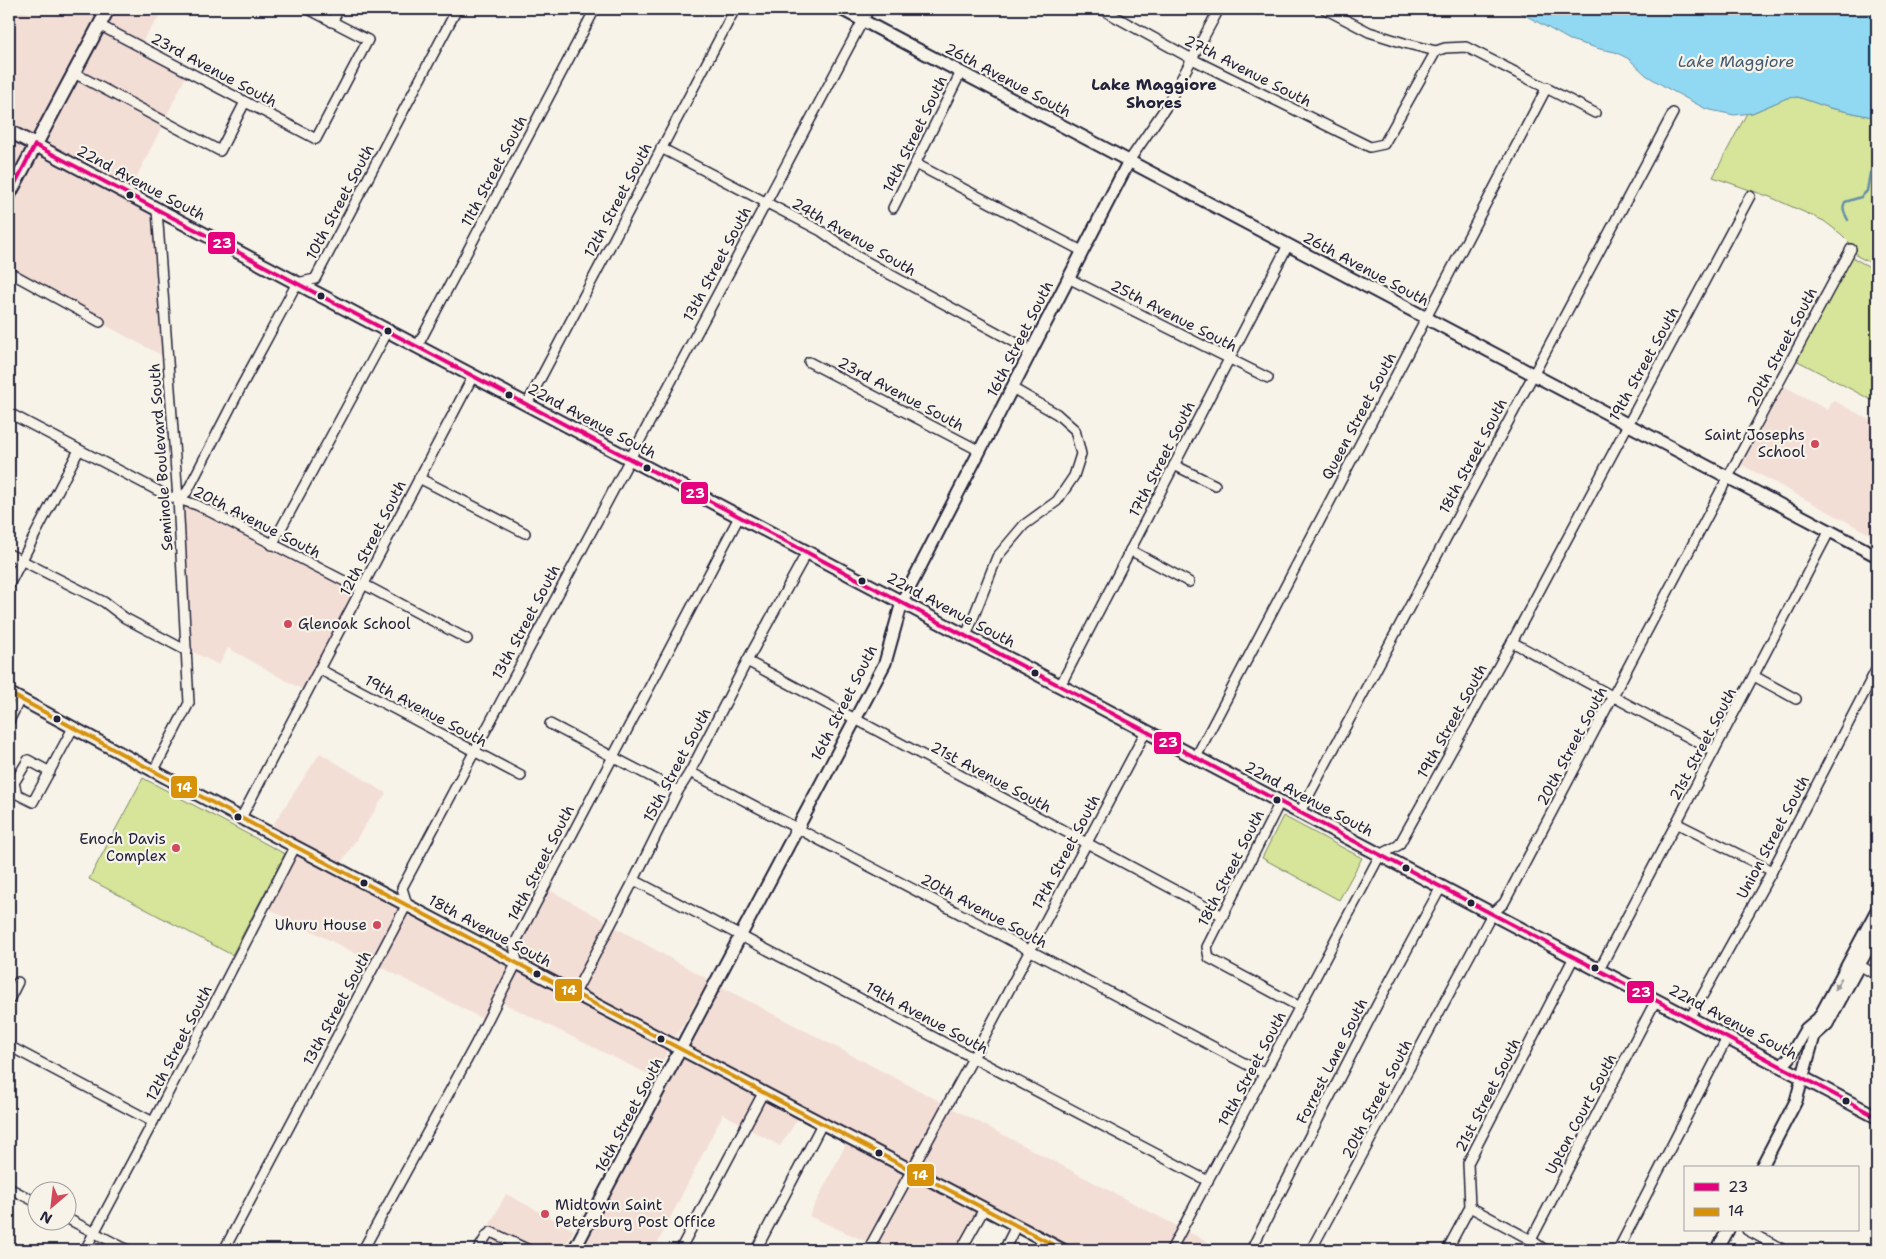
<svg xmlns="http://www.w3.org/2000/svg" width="1886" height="1259" font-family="'Shantell Sans',sans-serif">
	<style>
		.built { fill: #f3ded6 }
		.green { fill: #d6e599; stroke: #7c846a }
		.water { fill: #91d9f2; stroke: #6590a9 }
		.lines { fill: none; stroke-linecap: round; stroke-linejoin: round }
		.stream { stroke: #6590a9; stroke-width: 2.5 }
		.minor-casing { stroke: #22223b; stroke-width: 12 }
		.tertiary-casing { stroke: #22223b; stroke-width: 15 }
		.secondary-casing { stroke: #22223b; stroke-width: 16 }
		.minor { stroke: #f7f3e8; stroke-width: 9 }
		.tertiary { stroke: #f7f3e8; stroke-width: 11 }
		.secondary { stroke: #f7f3e8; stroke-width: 12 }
		.bus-1-casing { stroke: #f7f3e8; stroke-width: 8 }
		.bus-2-casing { stroke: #f7f3e8; stroke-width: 8 }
		.bus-1 { stroke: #e5007d; stroke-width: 4 }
		.bus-2 { stroke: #d79209; stroke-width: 4 }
		.oneway { fill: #97959a }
		.bus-dot { fill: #22223b; stroke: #f7f3e8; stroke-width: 2 }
		.poi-dot { fill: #d1495b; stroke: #f7f3e8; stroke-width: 2 }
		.labels { text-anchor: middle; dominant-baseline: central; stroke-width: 4.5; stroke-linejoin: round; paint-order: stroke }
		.street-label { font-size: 15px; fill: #22223b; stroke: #f7f3e8 }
		.poi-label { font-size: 15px; fill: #22223b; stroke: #f7f3e8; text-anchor: end }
		.water-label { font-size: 16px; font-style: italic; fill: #435972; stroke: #f7f3e8 }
		.neighbourhood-label { font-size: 16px; font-weight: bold; fill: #22223b; stroke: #f7f3e8 }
		.line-badge { stroke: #f7f3e8; stroke-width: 2 }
		.badge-label { font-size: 14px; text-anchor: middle; font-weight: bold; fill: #fff }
	</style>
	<rect width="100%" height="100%" fill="#f7f3e8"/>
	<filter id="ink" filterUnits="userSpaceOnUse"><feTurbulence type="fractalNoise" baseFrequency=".02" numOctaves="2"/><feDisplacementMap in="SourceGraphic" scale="10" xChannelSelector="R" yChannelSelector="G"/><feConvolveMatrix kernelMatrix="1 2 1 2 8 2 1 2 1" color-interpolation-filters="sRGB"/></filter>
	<g filter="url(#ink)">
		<g class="built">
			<polygon points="9,9 22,9 31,14 33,9 103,9 33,139 9,126"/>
			<polygon points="113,9 165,9 142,41 170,57 105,23"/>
			<polygon points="101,31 186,76 166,117 80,71"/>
			<polygon points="75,79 162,126 130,190 41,143"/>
			<polygon points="9,137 29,147 9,186"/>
			<polygon points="37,151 153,213 163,356 103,324 105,319 9,267 9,204"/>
			<polygon points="1784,386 1828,410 1833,400 1877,424 1877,538 1742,465"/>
			<polygon points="183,505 195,510 348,589 357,590 303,690 228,648 219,665 191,651"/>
			<polygon points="320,753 386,793 341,863 386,888 271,828"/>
			<polygon points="297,853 401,906 372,962 269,909"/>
			<polygon points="548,889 607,922 574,987 521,958 519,945"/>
			<polygon points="409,910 511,964 483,1019 379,966"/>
			<polygon points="615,927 709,980 674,1040 581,991"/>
			<polygon points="518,968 669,1048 654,1077 501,1002"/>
			<polygon points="716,984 943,1103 909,1164 681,1044"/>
			<polygon points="676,1052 757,1095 742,1124 723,1114 654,1250 573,1250"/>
			<polygon points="765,1099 799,1117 780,1146 749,1129"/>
			<polygon points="950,1107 1179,1227 1166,1250 1078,1250 917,1168"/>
			<polygon points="847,1142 905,1172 867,1242 809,1216"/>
			<polygon points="912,1176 978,1211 956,1250 885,1250 875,1246"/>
			<polygon points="506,1194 574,1230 563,1250 539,1250 495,1228 486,1232"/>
			<polygon points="1186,1231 1224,1250 1176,1250"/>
			<polygon points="493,1238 519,1250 483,1250 488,1240"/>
		</g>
		<g class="green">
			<polygon points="1798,97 1830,108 1877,118 1877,266 1857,256 1852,245 1841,234 1824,221 1770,197 1713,177 1747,113 1752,113 1787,98"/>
			<polygon points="1852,255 1855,259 1877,271 1877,403 1796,360"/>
			<polygon points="143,778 285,854 232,955 89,879"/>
			<polygon points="1283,816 1362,858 1339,900 1262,858"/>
		</g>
		<polygon class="water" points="1514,9 1877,9 1877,118 1830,108 1798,97 1787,98 1752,113 1734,115 1706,109 1667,88 1646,75 1629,59 1615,52 1600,49 1570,40"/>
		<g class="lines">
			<path class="stream" d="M1848 220C1845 214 1841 209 1845 202L1861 197 1867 191 1870 173 1877 164"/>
			<defs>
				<g id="minor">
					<polyline points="1101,9 1192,59 1370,147 1384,144 1436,51"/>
					<polyline points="1325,9 1369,32 1404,43 1436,51 1445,48 1466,47 1595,113"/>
					<polyline points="332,22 339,9"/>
					<polyline points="99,25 316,139 368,40 308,9"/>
					<polyline points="74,73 220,151 245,102"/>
					<polyline points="661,148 821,231 858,257 1031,351"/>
					<polyline points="1129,161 1166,107 1219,9"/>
					<polyline points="916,164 1082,251"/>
					<polyline points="893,208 961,72"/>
					<polyline points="9,272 100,322"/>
					<polyline points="1068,278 1268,378"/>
					<polyline points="417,347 595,9"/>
					<polyline points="809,362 980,451"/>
					<polyline points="527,404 735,9"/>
					<polyline points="9,413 168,496 197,505 350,584 365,585 467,639"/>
					<polyline points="1174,465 1215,485"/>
					<polyline points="419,478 525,533"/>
					<polyline points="178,499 187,492 241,387 297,283 315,279 457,9"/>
					<polyline points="272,545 388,331"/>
					<polyline points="1130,550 1189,582"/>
					<polyline points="9,554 104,602 125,618 187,651"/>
					<polyline points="9,585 79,450"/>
					<polyline points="966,636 997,557 1024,525 1057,501 1074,476 1081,454 1075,430 1057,414 1012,388"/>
					<polyline points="1512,642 1714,751"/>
					<polyline points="747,661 1223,916"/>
					<polyline points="319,669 521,776"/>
					<polyline points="1754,676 1796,699"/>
					<polyline points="1060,686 1288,245"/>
					<polyline points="9,721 20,699"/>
					<polyline points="550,724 678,791"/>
					<polyline points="1196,757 1547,87"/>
					<polyline points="50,772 28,760 14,783 17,794 33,802 73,728"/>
					<polyline points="153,772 189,703 178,499 157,210"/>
					<polyline points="690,772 1265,1074"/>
					<polyline points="1280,802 1207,947 1209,958 1300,1007"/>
					<polyline points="1300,812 1673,113"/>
					<polyline points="241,818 473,376"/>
					<polyline points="1676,823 1772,871"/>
					<polyline points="634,880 1208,1181"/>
					<polyline points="1855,963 1877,975"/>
					<polyline points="1599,970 1830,530"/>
					<polyline points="575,993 634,880 678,791 690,772 747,661 807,552"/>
					<polyline points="9,1000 18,982"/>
					<polyline points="1690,1018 1772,871 1877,668"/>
					<polyline points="9,1046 153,1122"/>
					<polyline points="9,1188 38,1203"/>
					<polyline points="1470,1207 1531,1240 1545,1250"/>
					<polyline points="68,1219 128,1250"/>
					<polyline points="1747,1230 1784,1250"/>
					<polyline points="1531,1240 1656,1000"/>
					<polyline points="85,1250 153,1122 295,847"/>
					<polyline points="224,1250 407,904 402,888 869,9"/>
					<polyline points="363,1250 475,1045 517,962 514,945 739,517"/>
					<polyline points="478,1250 487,1235 491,1232 529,1250"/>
					<polyline points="680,1250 763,1093"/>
					<polyline points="756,1250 822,1124"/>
					<polyline points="868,1250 973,1058 1146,731"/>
					<polyline points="961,1250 984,1209"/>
					<polyline points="1004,1250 1016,1226"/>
					<polyline points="1171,1250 1380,855 1399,845 1512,642 1750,196"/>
					<polyline points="1251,1250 1377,1005 1441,887"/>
					<polyline points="1311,1250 1492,914 1504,903 1728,477 1851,249"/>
					<polyline points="1447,1250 1470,1207 1468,1163 1574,957"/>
					<polyline points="1618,1250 1727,1038"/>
				</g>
				<g id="tertiary">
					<polyline points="841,9 1877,556"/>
					<polyline points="9,693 241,818 1063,1250"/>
					<polyline points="1816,1034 1827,1024 1877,932"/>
					<polyline points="1782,1066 1790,1057 1806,1029 1819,1018"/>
					<polyline points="1761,1168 1796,1101 1819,1018 1877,910"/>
					<polyline points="574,1250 885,663 902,602 1129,161"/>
					<polyline points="1717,1250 1728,1230"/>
				</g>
				<g id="secondary">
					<polyline points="9,131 1877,1117"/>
					<polyline points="9,195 108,9"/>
				</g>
			</defs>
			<use href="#minor" class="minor-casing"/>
			<use href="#tertiary" class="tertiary-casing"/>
			<use href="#secondary" class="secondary-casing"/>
			<use href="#minor" class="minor"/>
			<use href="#tertiary" class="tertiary"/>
			<use href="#secondary" class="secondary"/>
			<defs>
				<polyline id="bus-1" points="9,195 35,145 1877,1117"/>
				<polyline id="bus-2" points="9,693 241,818 1063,1250"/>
			</defs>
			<use href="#bus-1" class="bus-1-casing"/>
			<use href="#bus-2" class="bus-2-casing"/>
			<use href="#bus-1" class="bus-1"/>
			<use href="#bus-2" class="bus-2"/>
		</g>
		<defs><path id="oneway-solid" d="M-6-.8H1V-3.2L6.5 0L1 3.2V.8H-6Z" transform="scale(1.25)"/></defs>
		<use class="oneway" href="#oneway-solid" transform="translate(1838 984) rotate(119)"/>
	</g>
	<g class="bus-dot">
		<circle cx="130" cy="195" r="4.5"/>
		<circle cx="321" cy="296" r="4.5"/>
		<circle cx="388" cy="331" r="4.5"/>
		<circle cx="509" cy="395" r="4.5"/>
		<circle cx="647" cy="468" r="4.5"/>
		<circle cx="862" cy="581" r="4.5"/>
		<circle cx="1035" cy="673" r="4.5"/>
		<circle cx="57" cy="719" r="4.5"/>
		<circle cx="1277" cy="800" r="4.5"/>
		<circle cx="238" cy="817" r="4.5"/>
		<circle cx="1406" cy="868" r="4.5"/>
		<circle cx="364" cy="883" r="4.5"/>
		<circle cx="1471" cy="903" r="4.5"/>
		<circle cx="1595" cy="968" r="4.5"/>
		<circle cx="537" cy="974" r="4.5"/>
		<circle cx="661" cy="1039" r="4.5"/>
		<circle cx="1846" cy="1101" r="4.5"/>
		<circle cx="879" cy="1153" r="4.5"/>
	</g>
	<g class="poi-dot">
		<circle cx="1815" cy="444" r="5"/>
		<circle cx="288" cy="624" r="5"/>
		<circle cx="176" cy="848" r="5"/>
		<circle cx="377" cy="925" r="5"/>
		<circle cx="545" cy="1214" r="5"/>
	</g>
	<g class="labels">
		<g class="street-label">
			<text transform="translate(214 70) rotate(28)">23rd Avenue South</text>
			<text transform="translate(1248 71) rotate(27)">27th Avenue South</text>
			<text transform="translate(1008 80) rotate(28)">26th Avenue South</text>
			<text transform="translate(915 134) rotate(-64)">14th Street South</text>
			<text transform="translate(494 171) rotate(-62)">11th Street South</text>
			<text transform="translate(141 183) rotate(28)">22nd Avenue South</text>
			<text transform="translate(618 200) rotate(-62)">12th Street South</text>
			<text transform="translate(340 202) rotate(-62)">10th Street South</text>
			<text transform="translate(854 237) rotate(30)">24th Avenue South</text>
			<text transform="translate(717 264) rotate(-62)">13th Street South</text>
			<text transform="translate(1366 269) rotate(28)">26th Avenue South</text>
			<text transform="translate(1174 316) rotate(27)">25th Avenue South</text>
			<text transform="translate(1020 339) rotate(-63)">16th Street South</text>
			<text transform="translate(1782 347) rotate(-62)">20th Street South</text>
			<text transform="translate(1644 364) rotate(-61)">19th Street South</text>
			<text transform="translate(901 394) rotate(28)">23rd Avenue South</text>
			<text transform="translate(1359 416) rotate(-62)">Queen Street South</text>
			<text transform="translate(592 421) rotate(28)">22nd Avenue South</text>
			<text transform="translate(1473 456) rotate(-62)">18th Street South</text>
			<text transform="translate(161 457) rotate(-94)">Seminole Boulevard South</text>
			<text transform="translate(1162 459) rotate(-63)">17th Street South</text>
			<text transform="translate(257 522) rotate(27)">20th Avenue South</text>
			<text transform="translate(373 538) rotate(-63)">12th Street South</text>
			<text transform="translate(951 610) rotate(28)">22nd Avenue South</text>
			<text transform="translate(526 622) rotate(-62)">13th Street South</text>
			<text transform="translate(844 703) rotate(-63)">16th Street South</text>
			<text transform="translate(426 711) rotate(28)">19th Avenue South</text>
			<text transform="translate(1452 721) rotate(-61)">19th Street South</text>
			<text transform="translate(1703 744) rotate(-62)">21st Street South</text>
			<text transform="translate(1572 746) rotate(-62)">20th Street South</text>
			<text transform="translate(677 765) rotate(-62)">15th Street South</text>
			<text transform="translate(991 777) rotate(28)">21st Avenue South</text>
			<text transform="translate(1309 799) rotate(28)">22nd Avenue South</text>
			<text transform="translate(1773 837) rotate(-62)">Union Street South</text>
			<text transform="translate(1066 852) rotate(-62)">17th Street South</text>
			<text transform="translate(541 863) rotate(-63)">14th Street South</text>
			<text transform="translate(1231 868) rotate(-63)">18th Street South</text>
			<text transform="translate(984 911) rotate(28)">20th Avenue South</text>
			<text transform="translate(490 931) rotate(28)">18th Avenue South</text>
			<text transform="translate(337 1008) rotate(-62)">13th Street South</text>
			<text transform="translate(927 1018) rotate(28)">19th Avenue South</text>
			<text transform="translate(1733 1022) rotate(28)">22nd Avenue South</text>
			<text transform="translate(179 1043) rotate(-63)">12th Street South</text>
			<text transform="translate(1332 1061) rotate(-63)">Forrest Lane South</text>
			<text transform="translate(1252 1069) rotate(-62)">19th Street South</text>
			<text transform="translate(1488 1095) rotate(-63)">21st Street South</text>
			<text transform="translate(1377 1099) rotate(-62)">20th Street South</text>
			<text transform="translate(1581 1114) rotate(-62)">Upton Court South</text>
			<text transform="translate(629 1115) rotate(-62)">16th Street South</text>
		</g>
		<g class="poi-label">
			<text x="1805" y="435">Saint Josephs<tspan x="1805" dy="17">School</tspan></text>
			<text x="298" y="624" text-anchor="start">Glenoak School</text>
			<text x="166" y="839">Enoch Davis<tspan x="166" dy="17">Complex</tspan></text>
			<text x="367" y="925">Uhuru House</text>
			<text x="555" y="1205" text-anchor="start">Midtown Saint<tspan x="555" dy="17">Petersburg Post Office</tspan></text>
		</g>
		<g class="water-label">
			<text x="1736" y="61">Lake Maggiore</text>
		</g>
		<g class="neighbourhood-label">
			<text x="1154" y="84">Lake Maggiore<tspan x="1154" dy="18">Shores</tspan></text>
		</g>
	</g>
	<g class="line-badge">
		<rect x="207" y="231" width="29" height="24" rx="5" fill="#e5007d"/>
		<rect x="680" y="481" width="29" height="24" rx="5" fill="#e5007d"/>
		<rect x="1153" y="731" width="29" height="24" rx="5" fill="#e5007d"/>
		<rect x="170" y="775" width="28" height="24" rx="5" fill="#d79209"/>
		<rect x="554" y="978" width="29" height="24" rx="5" fill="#d79209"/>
		<rect x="1626" y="980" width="29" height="24" rx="5" fill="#e5007d"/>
		<rect x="906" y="1163" width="29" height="24" rx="5" fill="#d79209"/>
	</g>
	<g class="badge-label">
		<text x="222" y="248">23</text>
		<text x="695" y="498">23</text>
		<text x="1168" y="747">23</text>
		<text x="184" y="792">14</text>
		<text x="569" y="995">14</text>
		<text x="1641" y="997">23</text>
		<text x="920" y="1180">14</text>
	</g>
	<rect width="1886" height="1259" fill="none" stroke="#f7f3e8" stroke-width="30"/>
	<rect x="15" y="15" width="1856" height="1229" fill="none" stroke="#22223b" stroke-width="2" filter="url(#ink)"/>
	<rect x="1684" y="1166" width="175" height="65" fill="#f7f3e8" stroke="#a29fa3"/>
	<rect x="1694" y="1183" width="25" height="8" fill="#e5007d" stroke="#a29fa3"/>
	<text x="1728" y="1192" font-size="15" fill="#22223b">23</text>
	<rect x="1694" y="1208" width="25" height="8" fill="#d79209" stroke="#a29fa3"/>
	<text x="1728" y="1216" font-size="15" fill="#22223b">14</text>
	<g transform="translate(52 1206) rotate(208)"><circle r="24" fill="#f7f3e8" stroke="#a29fa3"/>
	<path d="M0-4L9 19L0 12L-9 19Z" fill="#d1495b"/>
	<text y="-8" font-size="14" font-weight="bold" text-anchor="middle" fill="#22223b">N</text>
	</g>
</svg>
